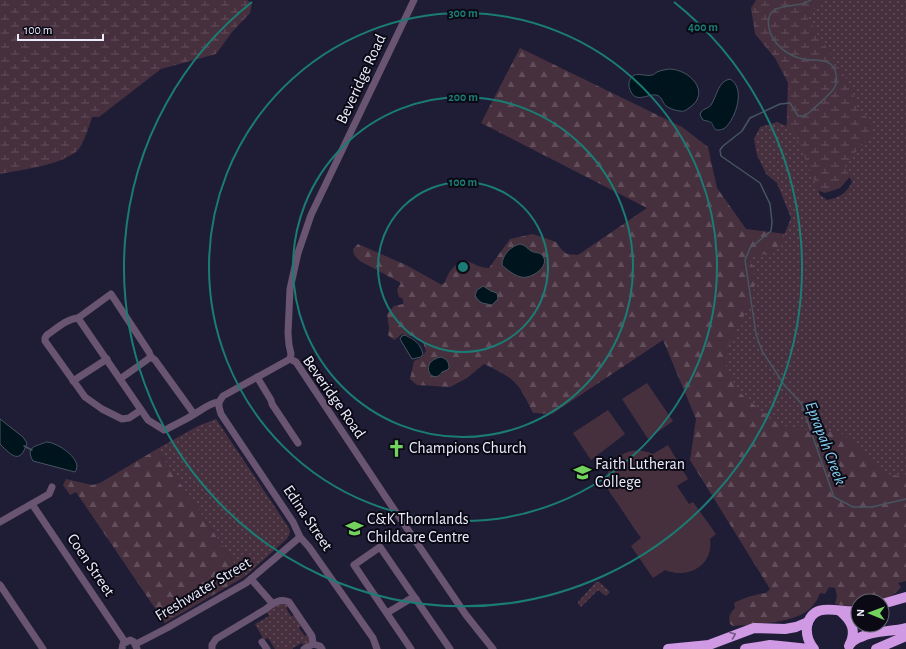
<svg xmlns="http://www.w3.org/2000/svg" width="906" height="649" font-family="'Alegreya Sans',sans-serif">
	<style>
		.forest { fill: url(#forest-firs); fill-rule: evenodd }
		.wetland { fill: url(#wetland-marsh) }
		.park { fill: url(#park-dots) }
		.pitch { fill: #47303d }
		.water { fill: #00141e; stroke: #475561 }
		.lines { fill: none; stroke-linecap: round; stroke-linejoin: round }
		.stream { stroke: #475561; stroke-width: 1.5 }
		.minor { stroke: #695471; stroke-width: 7 }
		.highway { stroke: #cf99e3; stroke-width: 10 }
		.oneway { stroke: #765886 }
		.ring { fill: none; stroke: #1a7c75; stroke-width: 2 }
		.labels { text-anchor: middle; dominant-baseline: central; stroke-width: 4; stroke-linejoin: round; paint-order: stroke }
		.street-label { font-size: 16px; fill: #ececfe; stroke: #0a0914 }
		.poi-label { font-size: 16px; fill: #ececfe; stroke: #0a0914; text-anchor: start }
		.water-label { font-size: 17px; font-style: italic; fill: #81cced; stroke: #0a0914 }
		.centre { fill: #1a7c75; stroke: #0a0914; stroke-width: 2 }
		.ring-label { font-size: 12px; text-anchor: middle; font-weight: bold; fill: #1a7c75; stroke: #0a0914; stroke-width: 4; stroke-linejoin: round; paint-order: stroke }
	</style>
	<defs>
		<pattern id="forest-firs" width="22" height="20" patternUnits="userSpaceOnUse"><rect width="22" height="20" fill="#47303d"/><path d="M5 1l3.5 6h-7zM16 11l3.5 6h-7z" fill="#624e5a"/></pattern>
		<pattern id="wetland-marsh" width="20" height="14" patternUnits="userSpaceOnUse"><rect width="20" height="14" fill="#47303d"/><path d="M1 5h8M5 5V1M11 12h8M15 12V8" fill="none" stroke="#624e5a"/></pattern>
		<pattern id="park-dots" width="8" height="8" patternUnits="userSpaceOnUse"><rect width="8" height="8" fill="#47303d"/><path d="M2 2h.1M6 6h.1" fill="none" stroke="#624e5a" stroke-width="1.8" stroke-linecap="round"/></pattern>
	</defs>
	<rect width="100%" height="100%" fill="#1f1d36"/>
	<g class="forest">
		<path d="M520 48 682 127 708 147 717 188 746 229 802 236 906 146V581L898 583 901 587C893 600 872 601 858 601V604L848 606 835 604 837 596 835 588 829 587 825 594 820 593C818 597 817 601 814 604 801 624 755 624 733 626L730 624C728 617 730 613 735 608L734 603C743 598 757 594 766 593L770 589 690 460 696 419 663 340 552 414 533 413C518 381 515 379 484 364L467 378 450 387 417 385 410 379 414 361 421 358 426 351 423 342 412 336 402 334 394 340 388 335 389 328 387 314 394 306 403 304V299L399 297 397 290 401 283 360 261 354 255 353 249 358 244 406 265 442 285C446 282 445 281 447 277 450 269 457 264 464 260 473 263 480 268 489 268L510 239 533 234 556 242 561 249 567 254 578 255 647 208 481 123ZM524 245 529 250 540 253 516 275 504 267 502 261 510 249Z"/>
		<polygon points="157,449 244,577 165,623 76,492 70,495 63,485 66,479 92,485 100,483"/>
	</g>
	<g class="wetland">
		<path d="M0 0H247L252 3 250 13 232 32 216 54 161 69 99 117H92C90 124 83 146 77 151 58 166 24 169 0 174Z"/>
		<polygon points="756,0 906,0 869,155 840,188 825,193 799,184 786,141 788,83 775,58 755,34 751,8"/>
	</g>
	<g class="park">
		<path d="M827 0H906V477L886 474 840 432 793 429 773 421 739 392 726 368 727 349 751 302 755 284 754 268 750 261 752 256 769 253 780 245 791 218 777 183 766 174 757 155 754 139 760 127 777 122 793 129 820 195 827 200C839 198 847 193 852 182L845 165 872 133 871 121 857 109 851 86 808 19 810 12Z"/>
		<polygon points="216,419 289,528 290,533 287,539 244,577 157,449 198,426"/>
		<polygon points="596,582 599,582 610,592 606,596 598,590 581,607 578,604 578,602"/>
		<polygon points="282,603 289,606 286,608 291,616 295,615 302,625 299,628 305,636 309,634 310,640 307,644 304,646 302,643 293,648 293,649 275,649 268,638 264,640 255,624 269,616 267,612 272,606"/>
	</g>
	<g class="pitch">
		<polygon points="647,383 673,421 648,439 622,399"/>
		<polygon points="608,410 625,434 591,460 573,433"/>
		<path d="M668 445 688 479 677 486 689 504 693 502 716 534 710 539C714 565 688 580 665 570L653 578 631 546 641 538C633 527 626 516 618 504 615 499 610 494 608 489 604 477 610 462 620 456 630 449 642 449 653 454Z"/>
	</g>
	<g class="water">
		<path d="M669 69C690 69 712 93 689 108 686 110 684 112 680 111 676 111 669 108 666 106 662 102 662 96 656 95 647 94 637 103 631 92 629 88 628 84 630 80 634 70 644 77 652 75 654 75 655 73 657 72 661 70 665 70 669 69Z"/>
		<path d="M730 79C746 88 736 118 725 128 722 130 719 130 716 130 709 122 716 123 703 120L700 115 701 112C704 108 708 109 711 105 717 96 718 81 730 79Z"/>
		<path d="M520 244C525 245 527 248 531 251 534 253 540 252 542 255 552 266 530 280 521 277 515 276 506 269 502 265 502 255 511 246 520 244Z"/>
		<polygon points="483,286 491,291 497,293 498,299 492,305 482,303 477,299 475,295 477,290"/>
		<path d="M405 335C415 340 420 343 423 354L421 357 412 359 400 339 402 336Z"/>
		<path d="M441 357C447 359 449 362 449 368L447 370 442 372C433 387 417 362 441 357Z"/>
		<path d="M0 419 23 437 27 443C20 465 12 456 0 444Z"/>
		<path d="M46 442C56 442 76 455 77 466 77 467 76 471 75 472L33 461C24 446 38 446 46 442Z"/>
	</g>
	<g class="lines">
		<g class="stream">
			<path d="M811 0C800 8 784 3 773 11 768 15 768 23 769 28 772 44 788 56 803 59 811 61 820 59 827 62 838 66 839 84 832 91 824 100 814 108 805 116H798L790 103 780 104 750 118 742 131 723 146 720 150 721 156 760 183 770 204 772 222 771 231 750 248 745 260 756 334 762 351 785 386 801 403 834 497 853 507H872L906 499"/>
			<polyline points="24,446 32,450"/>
		</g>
		<g class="minor">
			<polyline points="414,0 311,215 298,253 290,289 288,333 289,345 291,354 290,359 296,362 387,499 466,615 493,649"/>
			<path d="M78 318 148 420 164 430 167 429C176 424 185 420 193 415 202 410 209 403 219 402"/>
			<polyline points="257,377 271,400 272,404 298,443"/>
			<polyline points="120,379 151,357"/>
			<polyline points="73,381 107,359"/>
			<polyline points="219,402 219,407 221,414 293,522 300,537 309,547 373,638 377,649"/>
			<polyline points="219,402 223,396 290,359"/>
			<path d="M141 410 129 418 122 419 102 409 85 397 45 341V338L47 335C56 329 66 319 78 318L111 294 149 352 151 357 155 360 194 414"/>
			<polyline points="32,504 125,642"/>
			<polyline points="0,522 49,494 52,487"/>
			<polyline points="251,579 272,603"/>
			<polyline points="0,585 43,649"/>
			<polyline points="387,613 410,599 416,599"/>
			<polyline points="262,642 267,649"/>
			<polyline points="136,644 167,628 246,583 300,537"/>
			<polyline points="313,644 320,646 322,649"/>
			<polyline points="122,649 123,644 130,640 134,642 137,649"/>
			<path d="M212 649V645L216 639 266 609C273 603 280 598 289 602L312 636 313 644 304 649"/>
			<polyline points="411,649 354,565 380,547 450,649"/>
		</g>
		<g class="highway">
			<polyline points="882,604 906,597"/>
			<path d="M840 611C852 621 857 631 849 646"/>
			<path d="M850 644C853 641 857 638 861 637 875 630 892 632 906 628"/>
			<polyline points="668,649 709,645 754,628 785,629 796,627 808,622"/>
			<polyline points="745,649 770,645 809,649"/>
			<path d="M814 649C808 642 806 635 807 626 813 599 841 614 858 611"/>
			<polyline points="876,649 906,636"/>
		</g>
	</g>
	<defs><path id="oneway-chevron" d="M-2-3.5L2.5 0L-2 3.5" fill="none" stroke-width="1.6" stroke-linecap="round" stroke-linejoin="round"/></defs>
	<use class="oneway" href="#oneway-chevron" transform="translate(733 635) rotate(-22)"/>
	<g class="ring">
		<circle cx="463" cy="267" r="85"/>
		<circle cx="463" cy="267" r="170"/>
		<circle cx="463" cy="267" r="254"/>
		<path d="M674 2A339 339 0 1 1 252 2"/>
	</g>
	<defs>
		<symbol id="church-bare" viewBox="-9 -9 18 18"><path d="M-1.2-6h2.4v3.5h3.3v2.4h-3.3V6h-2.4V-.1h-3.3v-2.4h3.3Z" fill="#72d25d" stroke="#0a0914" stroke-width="2.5" paint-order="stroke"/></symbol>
		<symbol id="school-bare" viewBox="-9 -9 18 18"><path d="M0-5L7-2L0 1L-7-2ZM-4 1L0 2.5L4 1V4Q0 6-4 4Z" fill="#72d25d" stroke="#0a0914" stroke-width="2.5" paint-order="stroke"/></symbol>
	</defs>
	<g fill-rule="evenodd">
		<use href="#church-bare" x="384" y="436" width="25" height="25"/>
		<use href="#school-bare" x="570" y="460" width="25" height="25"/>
		<use href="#school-bare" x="342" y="516" width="25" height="25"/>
	</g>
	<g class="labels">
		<g class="street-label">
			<text transform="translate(361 79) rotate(-65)">Beveridge Road</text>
			<text transform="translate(334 397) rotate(55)">Beveridge Road</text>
			<text transform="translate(308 518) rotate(56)">Edina Street</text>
			<text transform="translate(91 565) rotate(56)">Coen Street</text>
			<text transform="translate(203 589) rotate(-31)">Freshwater Street</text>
		</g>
		<g class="poi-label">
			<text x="409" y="448">Champions Church</text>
			<text x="595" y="464">Faith Lutheran<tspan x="595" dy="18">College</tspan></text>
			<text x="367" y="519">C&amp;K Thornlands<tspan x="367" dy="18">Childcare Centre</tspan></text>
		</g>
		<g class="water-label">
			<text transform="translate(826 443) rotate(69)">Eprapah Creek</text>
		</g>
	</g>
	<circle cx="463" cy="267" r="6" class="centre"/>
	<g class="ring-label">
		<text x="463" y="17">300 m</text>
		<text x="703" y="31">400 m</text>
		<text x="463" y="101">200 m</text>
		<text x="463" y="186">100 m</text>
	</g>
	<g transform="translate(870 613) rotate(271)"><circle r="19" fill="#0a0914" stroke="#646472"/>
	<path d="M0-3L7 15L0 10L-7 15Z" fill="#72d25d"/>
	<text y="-6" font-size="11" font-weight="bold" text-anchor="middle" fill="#ececfe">N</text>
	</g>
	<path d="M18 34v6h85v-6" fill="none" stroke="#ececfe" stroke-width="2"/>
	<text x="24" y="34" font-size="12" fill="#ececfe" stroke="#0a0914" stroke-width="3" paint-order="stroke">100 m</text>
</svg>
